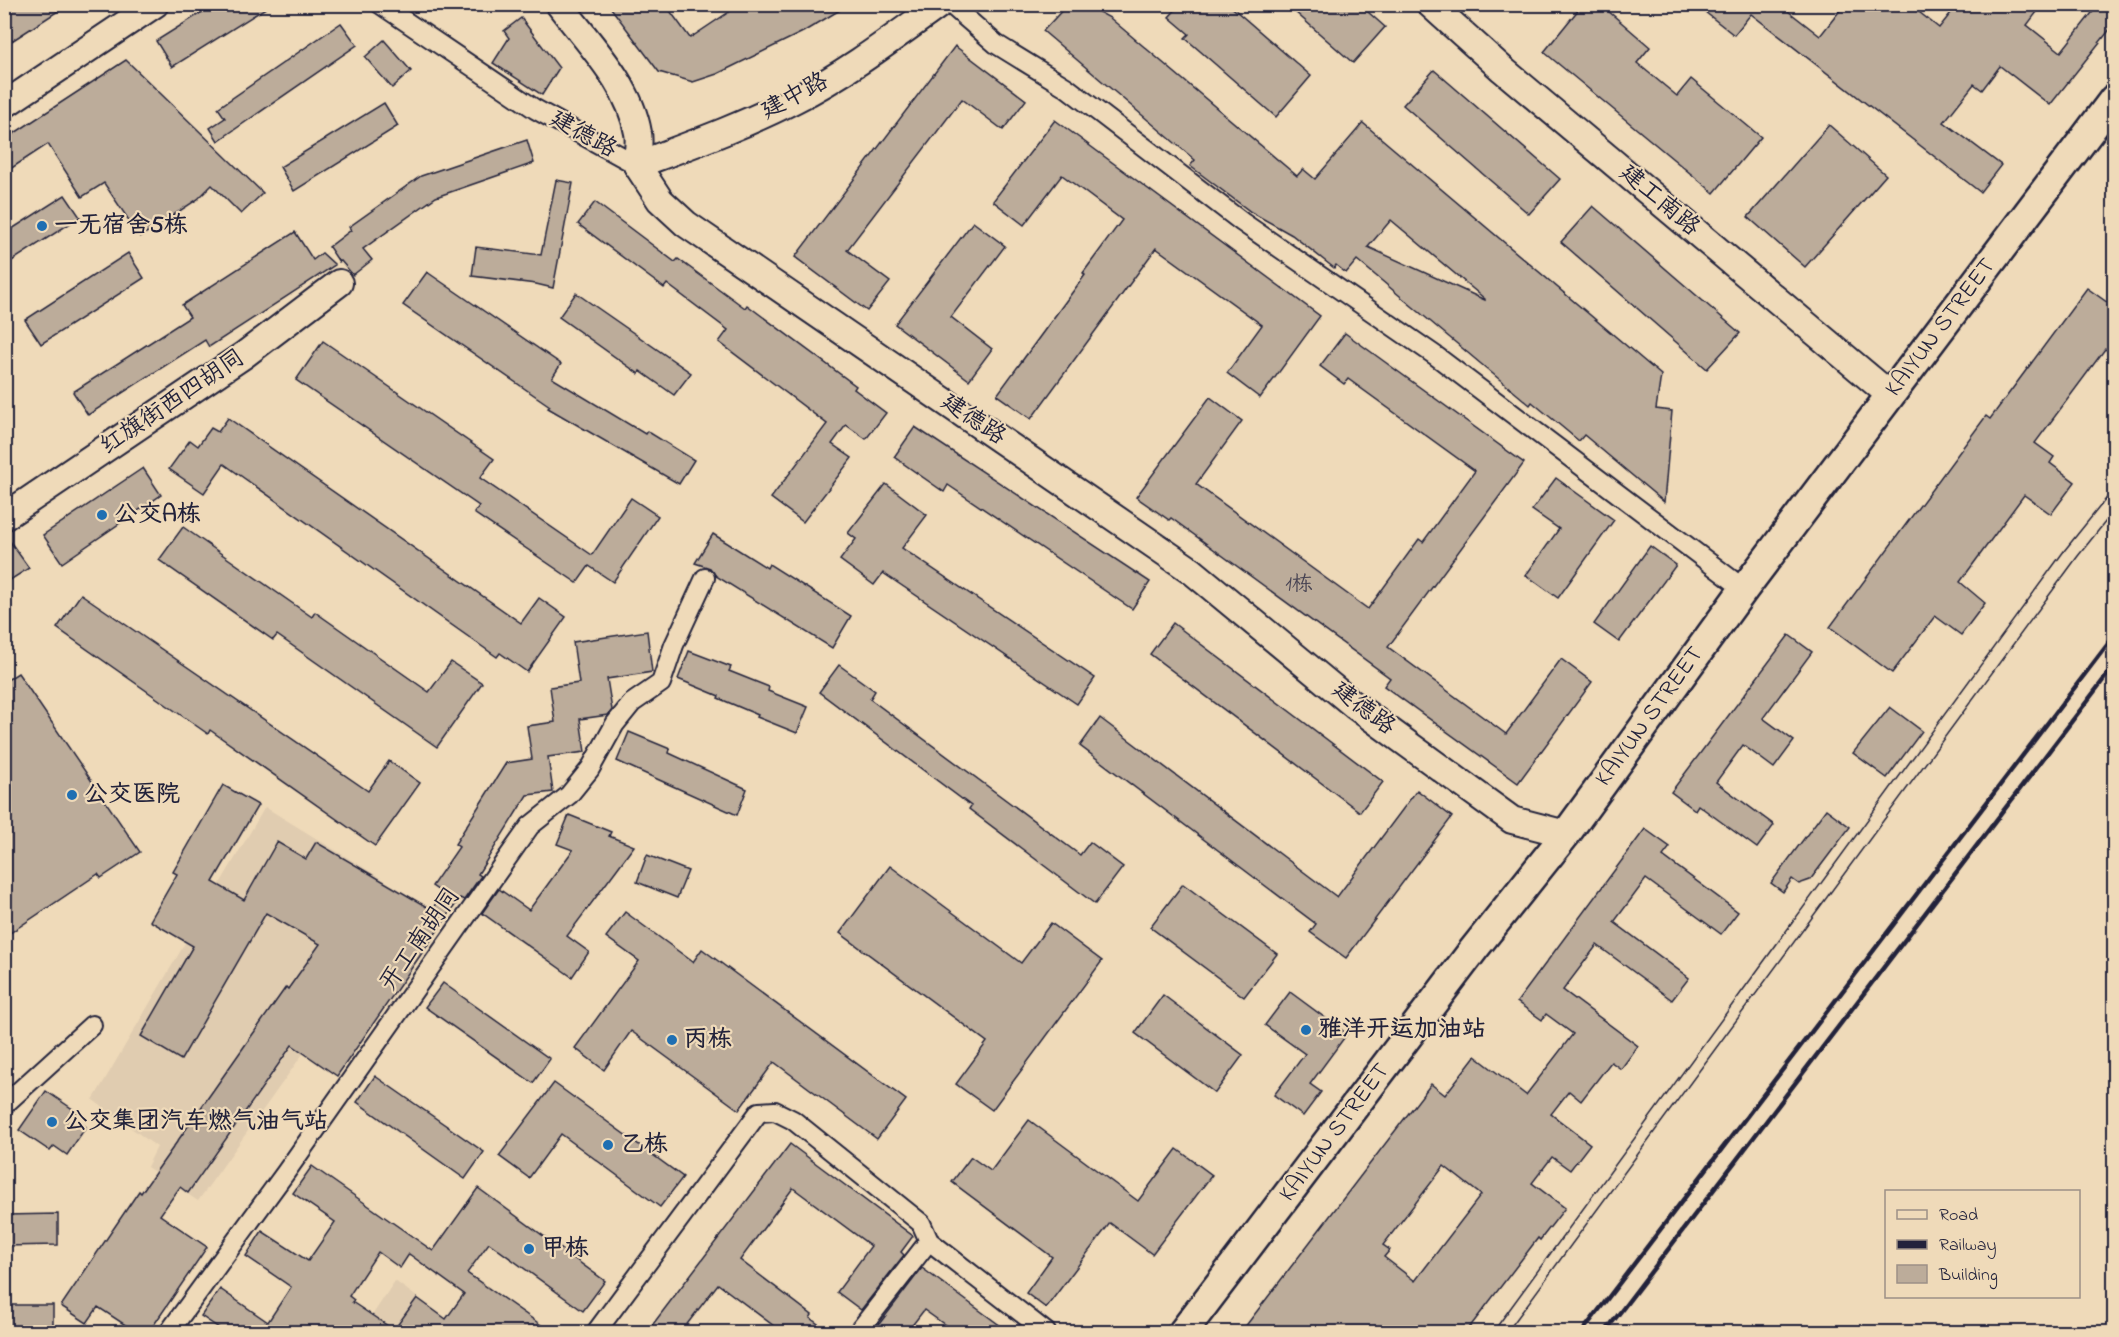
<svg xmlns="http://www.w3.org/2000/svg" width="2119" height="1337" font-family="'Indie Flower','LXGW WenKai TC',sans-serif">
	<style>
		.built { fill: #e0ccb0 }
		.building { fill: #bcac9a; stroke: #22223b; stroke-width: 1.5; fill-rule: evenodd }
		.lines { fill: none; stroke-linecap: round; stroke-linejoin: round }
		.street-casing { stroke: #22223b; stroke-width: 22 }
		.secondary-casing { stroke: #22223b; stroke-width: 30 }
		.primary-casing { stroke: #22223b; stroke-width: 33 }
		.street { stroke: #efdab9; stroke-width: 18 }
		.secondary { stroke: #efdab9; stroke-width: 26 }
		.primary { stroke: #efdab9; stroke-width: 28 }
		.tram { stroke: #22223b; stroke-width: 1.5 }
		.rail { stroke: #22223b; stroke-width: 4.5 }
		.poi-dot { fill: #1f6fb2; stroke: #efdab9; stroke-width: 2 }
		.labels { text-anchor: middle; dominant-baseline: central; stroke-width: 4.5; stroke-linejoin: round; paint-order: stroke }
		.number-label { font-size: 21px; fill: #484453 }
		.street-label { font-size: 24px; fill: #22223b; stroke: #efdab9 }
		.poi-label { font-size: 24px; font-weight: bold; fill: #22223b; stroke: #efdab9; text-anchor: start }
	</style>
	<rect width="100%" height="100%" fill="#efdab9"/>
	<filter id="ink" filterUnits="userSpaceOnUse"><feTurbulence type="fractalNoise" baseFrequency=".0167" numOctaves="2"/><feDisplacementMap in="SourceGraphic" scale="12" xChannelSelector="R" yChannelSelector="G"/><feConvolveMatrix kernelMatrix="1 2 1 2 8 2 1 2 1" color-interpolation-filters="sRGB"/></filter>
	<g filter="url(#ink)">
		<g class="built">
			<polygon points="265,807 418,901 398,934 317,1034 198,1201 147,1167 157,1147 93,1100"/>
			<polygon points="395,1281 465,1332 361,1332"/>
		</g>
		<g class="building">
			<polygon points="14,4 69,4 4,46 4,11"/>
			<polygon points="215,4 272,4 172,67 156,41"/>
			<polygon points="608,4 665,4 690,38 741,4 850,4 803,32 717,74 693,82 659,72"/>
			<path d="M1068 4H1084L1110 18 1297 176 1303 169 1315 179 1363 123 1661 375 1656 409 1672 411 1664 502 1584 435 1579 441 1532 402 1530 405 1357 260 1346 273 1336 265 1334 268 1292 235 1251 212 1190 166 1195 160 1043 31ZM1391 220 1485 299V300L1368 247Z"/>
			<polygon points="1181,4 1228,4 1311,76 1276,117 1185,38 1189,34 1169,17"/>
			<polygon points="1286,4 1359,4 1385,27 1353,63"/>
			<polygon points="1583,4 1600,4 1650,47 1637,63 1677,96 1691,79 1761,137 1714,193 1544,52"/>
			<polygon points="1695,4 1779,4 1820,36 1845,4 1909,4 1939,28 1958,4 2043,4 2027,25 2061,52 2099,4 2115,4 2115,23 2050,105 2000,66 1982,90 1974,84 1944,122 2001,165 1980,192 1751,14 1734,35"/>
			<polygon points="521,18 559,68 542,95 493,63 509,38 504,31"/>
			<polygon points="341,23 357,45 218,141 210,128 225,118 218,108"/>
			<polygon points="384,40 411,71 392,88 365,57"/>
			<polygon points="955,46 1026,100 1003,130 962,99 847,250 890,282 867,311 795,257"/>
			<polygon points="126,60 263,193 241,214 212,185 198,199 140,237 104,183 82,197 48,144 4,173 4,140"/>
			<polygon points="1434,70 1560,179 1529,214 1403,105"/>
			<polygon points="384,103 398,126 294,191 280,167"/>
			<polygon points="1055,120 1320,316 1260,398 1227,373 1262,325 1156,248 1031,419 997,395 1085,275 1083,273 1122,220 1062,175 1024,225 993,201"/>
			<polygon points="1829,125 1886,175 1805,267 1748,217"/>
			<polygon points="527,140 534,163 436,197 363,249 372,260 353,275 341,261 339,262 329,247 351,230 349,227 421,176"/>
			<polygon points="556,180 573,183 553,288 536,284 472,276 476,247 541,255"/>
			<polygon points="65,195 80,217 4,266 4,234"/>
			<polygon points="595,202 675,262 678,259 745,308 747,305 856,386 854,389 886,413 866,439 846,425 832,444 852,458 803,522 771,498 827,424 719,342 728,330 667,284 664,288 578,224"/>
			<polygon points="1593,206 1740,333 1707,369 1561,242"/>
			<polygon points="973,222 1005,246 951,317 992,349 969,380 895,324"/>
			<polygon points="295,232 313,260 322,253 335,265 209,347 205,340 88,415 73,392 190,317 182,305"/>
			<polygon points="128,253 144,278 41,344 25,320"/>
			<polygon points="427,272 561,364 552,378 645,434 647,431 694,460 679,484 548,408 550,406 403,305"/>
			<polygon points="2087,288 2115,308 2115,356 2105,349 2035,443 2054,457 2050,463 2075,482 2051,514 2024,495 1960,582 1985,603 1961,635 1935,616 1892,673 1830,627 1986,416 1990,419"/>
			<polygon points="576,293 691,373 674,395 640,371 639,374 559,317"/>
			<polygon points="1345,333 1524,463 1388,647 1506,734 1561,659 1592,682 1518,783 1384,686 1390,678 1171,518 1169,520 1136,497 1210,397 1242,421 1196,484 1368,609 1419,539 1423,542 1475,471 1348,379 1344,384 1320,366"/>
			<polygon points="323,341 494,459 480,478 592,555 631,498 658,516 613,582 589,566 577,583 474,513 479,506 296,380"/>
			<polygon points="228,418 521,623 539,598 566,617 527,672 500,653 497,657 224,464 204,493 169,469 190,440 198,446 211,428 218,432"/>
			<polygon points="915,427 1150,582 1132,609 948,485 944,492 894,457"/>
			<polygon points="143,468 161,495 62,563 43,535"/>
			<polygon points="1556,478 1614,520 1558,598 1526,575 1559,529 1532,510"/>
			<polygon points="886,484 927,515 902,548 1095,678 1077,704 883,573 874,585 840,560 856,539 848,533"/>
			<polygon points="183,527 312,617 315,612 429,692 451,662 482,683 437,747 277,635 273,640 159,560"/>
			<polygon points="4,533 29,568 4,584"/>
			<polygon points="713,534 767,568 769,564 851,616 832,648 716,576 710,568 695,563"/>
			<polygon points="1650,546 1676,565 1619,642 1594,624"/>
			<polygon points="81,594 368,791 389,761 420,783 375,846 210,730 208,734 57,628"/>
			<polygon points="1173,623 1383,782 1360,812 1150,654"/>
			<polygon points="647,631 652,672 607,679 612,710 608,715 580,719 585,752 548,757 553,792 527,795 478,874 481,876 464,900 460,898 337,1076 292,1045 188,1193 180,1187 160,1215 207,1247 149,1332 136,1332 98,1307 87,1323 61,1306 139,1191 141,1193 286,987 288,989 320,944 266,913 181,1060 141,1036 193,946 150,921 177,874 173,872 223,785 258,805 213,882 244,900 277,842 306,859 316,842 432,910 442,893 432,886 459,847 455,844 506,763 532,759 527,726 555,722 550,687 579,683 573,642"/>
			<polygon points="1789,635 1812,652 1763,718 1794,741 1774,768 1743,745 1716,782 1774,825 1757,848 1698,805 1695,810 1671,792"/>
			<polygon points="689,651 731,667 729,671 769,687 768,691 808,707 797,733 757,717 758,715 718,698 719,696 678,679"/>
			<polygon points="839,665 875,691 870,699 1080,855 1090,842 1123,867 1095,904 969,809 971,806 819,692"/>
			<polygon points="18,673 140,852 101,878 98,874 4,937 4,682"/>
			<polygon points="1890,707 1922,731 1887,778 1853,753"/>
			<polygon points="1100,718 1337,897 1417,790 1452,817 1346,958 1310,932 1316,924 1080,746"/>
			<polygon points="629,732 670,749 669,753 747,789 737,815 617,761"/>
			<polygon points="1826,809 1850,827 1810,880 1799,884 1792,879 1783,892 1771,883"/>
			<polygon points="569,815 611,832 609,836 634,846 567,936 589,952 572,977 482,913 499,889 529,910 573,850 557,844"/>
			<path d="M1645 829 1670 847 1663 856 1738 912 1721 934 1646 879 1614 922 1689 978 1672 1000 1597 945 1563 990 1638 1046 1621 1069 1611 1062 1581 1101 1569 1091 1551 1114 1590 1144 1570 1170 1552 1157 1532 1183 1565 1208 1540 1240 1538 1238 1466 1332H1241L1431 1084 1445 1095 1475 1056 1526 1095 1573 1034 1546 1014 1542 1020 1517 1002ZM1444 1166 1481 1195 1415 1281 1384 1257 1390 1250 1383 1245Z"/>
			<polygon points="647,855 688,871 677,898 637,882"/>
			<polygon points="890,866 1021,963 1051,923 1102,961 992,1110 956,1084 987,1042 840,933"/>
			<polygon points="1183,884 1277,954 1244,997 1150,927"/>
			<polygon points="625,912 693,962 702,949 906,1100 877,1139 774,1062 739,1110 631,1031 604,1070 575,1048 639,961 606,937"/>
			<polygon points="443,983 550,1059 533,1083 425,1007"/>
			<polygon points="1290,992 1347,1034 1310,1084 1321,1092 1303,1116 1274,1095 1305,1054 1265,1025"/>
			<polygon points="1163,995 1243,1055 1215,1093 1135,1033"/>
			<polygon points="375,1076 484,1152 465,1179 357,1102"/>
			<polygon points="554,1083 683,1177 660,1207 561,1134 529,1178 499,1156"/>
			<polygon points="46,1091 77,1112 73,1118 86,1127 67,1155 54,1146 50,1151 19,1130"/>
			<polygon points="1029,1120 1138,1201 1177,1149 1212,1175 1152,1254 1110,1223 1046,1308 1026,1293 1052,1257 952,1182 971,1157 991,1171"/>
			<polygon points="790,1144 913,1236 901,1252 904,1255 861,1310 837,1292 871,1246 793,1188 740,1260 812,1315 810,1318 829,1332 782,1332 718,1284 681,1332 647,1332"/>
			<polygon points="312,1166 433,1251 478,1188 605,1281 583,1311 489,1243 467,1273 551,1332 404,1332 396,1327 417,1298 446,1319 464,1294 409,1254 400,1268 378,1252 349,1296 354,1300 352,1302 397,1332 225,1332 201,1316 220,1289 268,1322 291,1287 246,1256 262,1231 308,1261 335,1222 293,1193"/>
			<polygon points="58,1214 58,1245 4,1246 4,1215"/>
			<polygon points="922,1268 1009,1332 955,1332 924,1310 907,1332 873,1332"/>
			<rect x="4" y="1305" width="49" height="27"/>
		</g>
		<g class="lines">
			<defs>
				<g id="street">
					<polyline points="380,4 535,109 637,165"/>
					<polyline points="950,4 996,44 1066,87 1242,222 1436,356 1744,589"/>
					<polyline points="4,1105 92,1025"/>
					<polyline points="169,1332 286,1172 530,826 569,795 590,769 615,724 632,703 661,683 674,645 705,578"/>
					<polyline points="596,1332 759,1112 775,1111 793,1120 921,1223 929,1241 1046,1332"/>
					<polyline points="858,1332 929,1241"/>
				</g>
				<g id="secondary">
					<path d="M559 4C588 43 630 84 638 133 640 143 637 155 637 165"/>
					<polyline points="1430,4 1502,69 1890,395"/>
					<polyline points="4,105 155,4"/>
					<polyline points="637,165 660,200 686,224 1192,571 1354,705 1512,820 1566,834"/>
					<path d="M637 165C690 145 743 126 794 100 846 74 893 38 940 4"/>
					<polyline points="4,517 244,355 339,283"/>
				</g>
				<polyline id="primary" points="1183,1332 1474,949 1566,834 1744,589 2114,99"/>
			</defs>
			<use href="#street" class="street-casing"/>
			<use href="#secondary" class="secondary-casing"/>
			<use href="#primary" class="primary-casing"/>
			<use href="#street" class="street"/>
			<use href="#secondary" class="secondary"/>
			<use href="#primary" class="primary"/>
			<g class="tram">
				<polyline points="1493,1332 2064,551 2114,489"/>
				<polyline points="1507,1332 2078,556 2114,511"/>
			</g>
			<g class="rail">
				<polyline points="1582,1332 2114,636"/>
				<polyline points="1605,1332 2114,666"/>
			</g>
		</g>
	</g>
	<g class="poi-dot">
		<circle cx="42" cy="226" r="6"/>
		<circle cx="102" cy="515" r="6"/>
		<circle cx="72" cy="795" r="6"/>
		<circle cx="1306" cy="1030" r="6"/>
		<circle cx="672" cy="1040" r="6"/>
		<circle cx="52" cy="1122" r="6"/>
		<circle cx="608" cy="1145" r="6"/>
		<circle cx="529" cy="1249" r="6"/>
	</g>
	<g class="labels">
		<g class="number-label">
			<text x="1299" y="585">1栋</text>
		</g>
		<g class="street-label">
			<text transform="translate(795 97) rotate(-28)">建中路</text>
			<text transform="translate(583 135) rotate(29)">建德路</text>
			<text transform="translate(1659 201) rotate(40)">建工南路</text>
			<text transform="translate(1941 328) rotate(-53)">KAIYUN STREET</text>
			<text transform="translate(173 403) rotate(-34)">红旗街西四胡同</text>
			<text transform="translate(973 420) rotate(34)">建德路</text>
			<text transform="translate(1363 709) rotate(37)">建德路</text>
			<text transform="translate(1650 717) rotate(-54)">KAIYUN STREET</text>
			<text transform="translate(421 940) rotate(-55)">开工南胡同</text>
			<text transform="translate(1335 1133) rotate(-53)">KAIYUN STREET</text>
		</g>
		<g class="poi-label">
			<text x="54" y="226">一无宿舍5栋</text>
			<text x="114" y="515">公交A栋</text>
			<text x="84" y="795">公交医院</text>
			<text x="1318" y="1030">雅洋开运加油站</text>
			<text x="684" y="1040">丙栋</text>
			<text x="64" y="1122">公交集团汽车燃气油气站</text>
			<text x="620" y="1145">乙栋</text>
			<text x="541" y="1249">甲栋</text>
		</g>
	</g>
	<rect width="2119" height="1337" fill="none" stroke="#efdab9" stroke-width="24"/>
	<rect x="12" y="12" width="2095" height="1313" fill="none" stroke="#22223b" stroke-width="2" filter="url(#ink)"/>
	<rect x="1885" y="1190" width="195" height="108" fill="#efdab9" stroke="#9d9087" stroke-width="1.5"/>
	<rect x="1897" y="1210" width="30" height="9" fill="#efdab9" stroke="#9d9087" stroke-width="1.5"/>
	<text x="1939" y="1220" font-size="18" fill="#22223b">Road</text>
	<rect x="1897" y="1240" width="30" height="9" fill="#22223b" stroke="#9d9087" stroke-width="1.5"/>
	<text x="1939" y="1250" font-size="18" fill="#22223b">Railway</text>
	<rect x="1897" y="1265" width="30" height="18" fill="#bcac9a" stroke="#9d9087" stroke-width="1.5"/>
	<text x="1939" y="1280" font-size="18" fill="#22223b">Building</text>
</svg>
